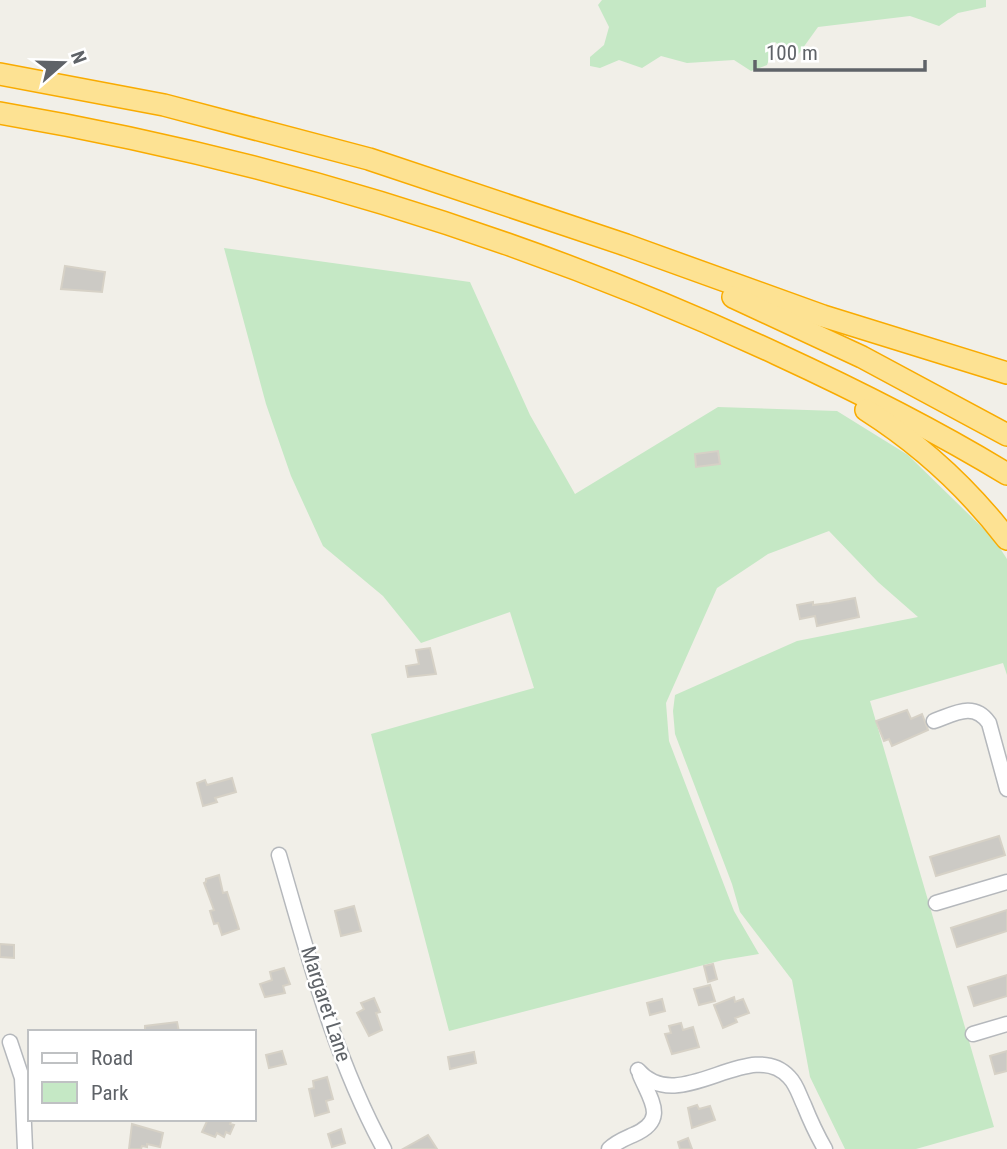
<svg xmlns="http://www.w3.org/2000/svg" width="1007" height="1149" font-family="'Roboto Condensed',sans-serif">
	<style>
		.green { fill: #c5e8c5 }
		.building { fill: #cccac5; stroke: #d6d1c6; stroke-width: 2 }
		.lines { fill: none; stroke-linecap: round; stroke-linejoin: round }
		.minor-casing { stroke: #b5b8bc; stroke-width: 17 }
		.highway-casing { stroke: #f9ab00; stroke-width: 24 }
		.minor { stroke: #fff; stroke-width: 14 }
		.highway { stroke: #fde293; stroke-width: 21 }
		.labels { text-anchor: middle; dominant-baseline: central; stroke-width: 5; stroke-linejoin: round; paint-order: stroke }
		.street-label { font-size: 21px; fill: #5f6368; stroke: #fff }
	</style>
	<rect width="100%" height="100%" fill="#f1efe8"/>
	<g class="green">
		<polygon points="602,0 986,0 986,7 958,13 939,26 910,16 818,27 795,59 775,42 767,65 751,71 734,60 687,63 661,56 642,68 619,60 600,68 590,66 590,57 604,45 609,27 598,5"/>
		<polygon points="224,248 470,282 530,415 575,494 718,407 837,411 908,455 994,539 1007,559 1007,675 1003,663 870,701 994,1127 916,1149 845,1149 810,1077 792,980 740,912 732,884 675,734 673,711 675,695 797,641 918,617 878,582 829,531 768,554 717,588 666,703 669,741 734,911 759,954 723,960 449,1031 371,734 534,688 510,612 421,643 383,596 323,546 291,476 266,404"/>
	</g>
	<g class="building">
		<polygon points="65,266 105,272 102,292 61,289"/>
		<polygon points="718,451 720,464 696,467 695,454"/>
		<polygon points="855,598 859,617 817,626 815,616 800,619 797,605 813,602 813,605 829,603"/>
		<polygon points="430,648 436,674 408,677 406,666 419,664 416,650"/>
		<polygon points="907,710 911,719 922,714 928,730 892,746 889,739 884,741 876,721"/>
		<polygon points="232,778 236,792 215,798 217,802 203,806 197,783 205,780 207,785"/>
		<polygon points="999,836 1005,855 936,876 930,857"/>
		<polygon points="219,875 223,893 227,892 239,929 222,935 218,923 214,924 210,911 214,910 204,883 206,882 206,879"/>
		<polygon points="354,906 361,931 341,936 335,911"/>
		<polygon points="1007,910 1007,931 957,947 951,928"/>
		<polygon points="0,944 14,945 14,958 0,957"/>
		<polygon points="713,964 717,979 708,982 704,966"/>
		<polygon points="284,968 290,984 283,986 285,993 265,997 260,984 272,980 270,972"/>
		<polygon points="1007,975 1007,996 974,1006 968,987"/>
		<polygon points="710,985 715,1001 699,1005 694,989"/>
		<polygon points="734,997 735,1002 743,999 749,1013 735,1018 737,1022 723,1028 714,1005"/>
		<polygon points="374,998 380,1012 376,1013 382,1030 369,1036 357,1013 364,1009 361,1003"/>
		<polygon points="662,999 665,1011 650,1015 647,1003"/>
		<polygon points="177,1022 179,1032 145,1032 145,1026"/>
		<polygon points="681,1023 683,1030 693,1027 699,1047 672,1054 665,1034 671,1033 669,1026"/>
		<polygon points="282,1051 286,1064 269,1068 266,1055"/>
		<polygon points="1007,1051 1007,1071 995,1074 990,1056"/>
		<polygon points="474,1052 476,1063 450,1069 448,1057"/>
		<polygon points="327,1077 333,1099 326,1101 329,1112 315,1116 309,1089 314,1088 313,1081"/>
		<polygon points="697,1105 699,1109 710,1106 715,1120 692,1128 688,1108"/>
		<polygon points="208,1119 232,1119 230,1124 234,1125 230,1134 226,1132 224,1137 217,1133 215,1137 202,1132"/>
		<polygon points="132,1124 163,1133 160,1147 147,1144 147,1147 142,1146 141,1149 129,1149"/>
		<polygon points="341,1129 345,1143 332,1147 328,1134"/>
		<polygon points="428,1135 437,1149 403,1149"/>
		<polygon points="688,1138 692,1149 680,1149 678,1142"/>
	</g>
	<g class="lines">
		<defs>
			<g id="minor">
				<path d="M934 721C954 714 974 701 989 723L1007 789"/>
				<path d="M279 855C308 955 334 1057 384 1149"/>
				<polyline points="936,903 1007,882"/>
				<polyline points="973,1034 1007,1024"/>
				<polyline points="10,1042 22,1078 25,1149"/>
				<path d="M638 1070C679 1118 750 1035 789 1077 797 1085 799 1095 804 1105 810 1120 817 1135 825 1149"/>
				<path d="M609 1149C616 1142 624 1139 633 1135 668 1120 651 1101 640 1075"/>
			</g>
			<g id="highway">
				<polyline points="0,74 164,105 369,159 626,245 823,316 1007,373"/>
				<path d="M0 113C269 159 530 239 777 354 855 390 933 429 1007 474"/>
				<polyline points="733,297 862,357 1007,435"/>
				<path d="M866 410C921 445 967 487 1007 539"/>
			</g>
		</defs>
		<use href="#minor" class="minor-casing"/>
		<use href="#highway" class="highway-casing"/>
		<use href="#minor" class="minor"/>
		<use href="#highway" class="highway"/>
	</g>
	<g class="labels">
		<g class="street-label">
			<text transform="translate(326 1004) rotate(72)">Margaret Lane</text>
		</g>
	</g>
	<rect x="28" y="1030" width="228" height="91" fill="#ffffff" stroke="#bfc1c3" stroke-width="2"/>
	<rect x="42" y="1053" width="35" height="10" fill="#ffffff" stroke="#bfc1c3" stroke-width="2"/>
	<text x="91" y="1065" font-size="21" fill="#5f6368">Road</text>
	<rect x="42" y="1082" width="35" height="21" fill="#c5e8c5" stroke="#bfc1c3" stroke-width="2"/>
	<text x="91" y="1100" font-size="21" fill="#5f6368">Park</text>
	<g transform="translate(63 63) rotate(70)" stroke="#ffffff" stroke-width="5" paint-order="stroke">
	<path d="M0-5L12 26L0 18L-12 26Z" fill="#5f6368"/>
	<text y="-10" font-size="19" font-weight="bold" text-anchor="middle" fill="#5f6368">N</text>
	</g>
	<path d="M755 60v10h170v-10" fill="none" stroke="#5f6368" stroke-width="3.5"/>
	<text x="766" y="60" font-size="21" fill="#5f6368" stroke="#ffffff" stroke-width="5" paint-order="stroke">100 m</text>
</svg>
